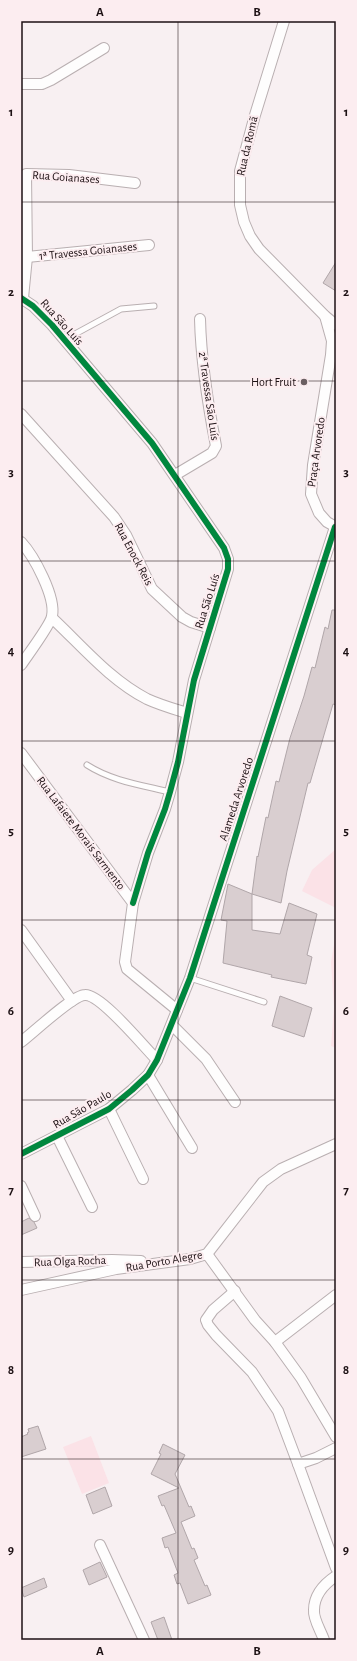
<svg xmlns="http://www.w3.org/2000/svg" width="357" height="1661" font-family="'Alegreya Sans',sans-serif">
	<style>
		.green { fill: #fbe2e7 }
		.building { fill: #d9ced0; stroke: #b0a6a9 }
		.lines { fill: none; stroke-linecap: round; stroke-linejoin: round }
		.service-casing { stroke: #b9afb1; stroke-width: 7 }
		.minor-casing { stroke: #b9afb1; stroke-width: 12 }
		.service { stroke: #fefdfd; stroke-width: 5 }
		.minor { stroke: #fefdfd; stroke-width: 10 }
		.cycleway-casing { stroke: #fcedf0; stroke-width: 8 }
		.cycleway { stroke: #00873e; stroke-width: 6 }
		.grid { fill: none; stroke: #1d1114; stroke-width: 1; stroke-opacity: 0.55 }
		.poi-dot { fill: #6a5f62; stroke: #fcedf0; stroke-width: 1.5 }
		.labels { text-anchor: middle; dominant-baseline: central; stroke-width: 4; stroke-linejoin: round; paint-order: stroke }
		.street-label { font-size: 12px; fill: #1d1114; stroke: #fcedf0 }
		.poi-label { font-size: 12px; fill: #1d1114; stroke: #fcedf0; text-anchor: end }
		.neatline { fill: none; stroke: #1d1114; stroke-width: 1.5 }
		.grid-label { font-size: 13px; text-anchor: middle; font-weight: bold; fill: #1d1114 }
	</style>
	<rect width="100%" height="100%" fill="#f8f0f2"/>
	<g class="green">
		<polygon points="336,849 336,908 302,891 312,870"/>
		<polygon points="336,933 336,1048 331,1046 334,1007 331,962"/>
		<polygon points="91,1436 109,1483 82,1494 63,1447"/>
	</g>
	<g class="building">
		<polygon points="336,262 336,291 323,283"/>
		<polygon points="332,610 336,610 336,705 333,704 310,783 308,783 287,871 281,903 252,894 257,856 258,857 266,817 268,818 276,781 279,782 290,738 304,696 312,667 315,668 325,627 328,629"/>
		<polygon points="228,884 252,894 252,930 280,934 289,903 317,914 307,955 312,957 306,984 271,977 272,975 223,963 227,921 221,920"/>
		<polygon points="280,996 312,1008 304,1037 272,1026"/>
		<polygon points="29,1218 34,1222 37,1228 21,1235 21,1222"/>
		<polygon points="38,1426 46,1449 21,1457 21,1437 28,1434 27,1433 29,1432 28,1429"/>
		<polygon points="163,1444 185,1455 175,1474 189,1507 191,1506 195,1516 181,1522 192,1549 194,1548 198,1558 194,1560 205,1586 207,1585 211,1595 188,1604 180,1583 177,1584 174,1575 178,1573 168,1547 165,1548 162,1538 176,1533 164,1505 162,1506 158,1496 179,1488 151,1474 161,1454 159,1453"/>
		<polygon points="105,1487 112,1506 93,1514 86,1495"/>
		<polygon points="100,1562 107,1577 89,1585 83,1570"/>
		<polygon points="44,1578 47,1587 24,1597 21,1588"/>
		<polygon points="164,1617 172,1640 158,1640 151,1622"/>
	</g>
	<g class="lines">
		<defs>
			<g id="service">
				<polyline points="64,340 121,309 154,306"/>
				<path d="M87 765C112 781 141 785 170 792"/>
				<polyline points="190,978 264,1002"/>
			</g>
			<g id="minor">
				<polyline points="284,21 255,115 240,171 240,205 244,222 250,236 259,249 325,316 336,325"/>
				<polyline points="21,84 42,84 51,80 104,48"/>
				<polyline points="27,257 149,245"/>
				<polyline points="21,298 33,306 52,325 152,443 224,548 228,559 228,569 194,680 178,762 170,792 165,809 148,853 133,903"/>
				<polyline points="23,298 27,257 26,174 69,175 135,183"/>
				<polyline points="325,316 332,341 331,355 313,465 311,494 319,513 327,522 336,527"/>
				<polyline points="21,414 114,517 126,535 152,589 182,617 191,622 210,628"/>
				<path d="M175 475 212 453 216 446C208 405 201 362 200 319"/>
				<path d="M21 542C34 556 56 597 52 616 51 624 27 656 21 665"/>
				<path d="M52 618C82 646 110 680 147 699 160 705 174 709 187 713"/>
				<polyline points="21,753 133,903 125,962 127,969 177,1010"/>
				<polyline points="21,930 72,1001"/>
				<polyline points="172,1025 206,1059 235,1102"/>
				<path d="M21 1042C33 1033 73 995 85 995 101 994 144 1047 157 1060"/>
				<polyline points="148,1075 192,1148"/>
				<polyline points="109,1109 143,1179"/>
				<polyline points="57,1136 92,1207"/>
				<polyline points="21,1154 109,1109 132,1090 148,1075 157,1060 190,978 335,527"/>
				<polyline points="21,1186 35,1216"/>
				<polyline points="207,1254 255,1320 275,1342 301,1378 336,1437"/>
				<polyline points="21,1262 112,1260 141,1261"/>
				<polyline points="21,1290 116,1269 190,1259 207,1254 263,1182 281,1169 336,1144"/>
				<polyline points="235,1291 213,1310 206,1320 208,1325 216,1335 252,1372 278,1411 298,1464"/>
				<polyline points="275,1342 336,1295"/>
				<polyline points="336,1448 316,1458 298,1464 336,1568"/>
				<polyline points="100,1545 144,1640"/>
				<path d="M324 1640C321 1631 313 1619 314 1610 314 1595 324 1584 336 1576"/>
			</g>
		</defs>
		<use href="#service" class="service-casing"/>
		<use href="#minor" class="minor-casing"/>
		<use href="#service" class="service"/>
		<use href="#minor" class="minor"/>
		<defs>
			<g id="cycleway">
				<polyline points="21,298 33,306 52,325 152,443 224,548 228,559 228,569 194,680 178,762 170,792 165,809 148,853 133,903"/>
				<polyline points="21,1154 109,1109 132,1090 148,1075 157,1060 190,978 335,527"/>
			</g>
		</defs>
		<use href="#cycleway" class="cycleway-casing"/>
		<use href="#cycleway" class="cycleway"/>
	</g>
	<path class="grid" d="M178 21V1640M21 202H336M21 381H336M21 561H336M21 741H336M21 920H336M21 1100H336M21 1280H336M21 1459H336"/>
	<circle class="poi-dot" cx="304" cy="382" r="4"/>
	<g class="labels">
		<g class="street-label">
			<text transform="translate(247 146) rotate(-77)">Rua da Romã</text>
			<text transform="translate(66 177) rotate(4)">Rua Goianases</text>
			<text transform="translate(88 251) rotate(-6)">1ª Travessa Goianases</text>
			<text transform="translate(62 322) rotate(48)">Rua São Luís</text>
			<text transform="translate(209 396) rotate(82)">2ª Travessa São Luís</text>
			<text transform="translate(316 452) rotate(-82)">Praça Arvoredo</text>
			<text transform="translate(134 554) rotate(62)">Rua Enock Reis</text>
			<text transform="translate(207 601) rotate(-72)">Rua São Luís</text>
			<text transform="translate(236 799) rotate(-72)">Alameda Arvoredo</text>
			<text transform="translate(81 833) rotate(53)">Rua Lafaiete Morais Sarmento</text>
			<text transform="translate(82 1109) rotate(-30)">Rua São Paulo</text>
			<text transform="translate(70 1261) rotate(-2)">Rua Olga Rocha</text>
			<text transform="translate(164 1261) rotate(-10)">Rua Porto Alegre</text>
		</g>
		<g class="poi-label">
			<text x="296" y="382">Hort Fruit</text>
		</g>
	</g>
	<rect width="357" height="1661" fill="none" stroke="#fcedf0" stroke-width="44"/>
	<rect x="22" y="22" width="313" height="1617" class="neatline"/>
	<g class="grid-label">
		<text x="100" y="16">A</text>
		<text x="257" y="16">B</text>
		<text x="11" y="116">1</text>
		<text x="346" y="116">1</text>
		<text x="11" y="296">2</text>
		<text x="346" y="296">2</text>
		<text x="11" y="476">3</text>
		<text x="346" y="476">3</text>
		<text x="11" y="655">4</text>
		<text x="346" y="655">4</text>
		<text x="11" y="835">5</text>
		<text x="346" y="835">5</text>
		<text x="11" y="1015">6</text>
		<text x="346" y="1015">6</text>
		<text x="11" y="1194">7</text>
		<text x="346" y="1194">7</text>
		<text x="11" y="1374">8</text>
		<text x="346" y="1374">8</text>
		<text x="11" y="1554">9</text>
		<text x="346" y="1554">9</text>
		<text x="100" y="1655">A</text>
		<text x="257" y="1655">B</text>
	</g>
</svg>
